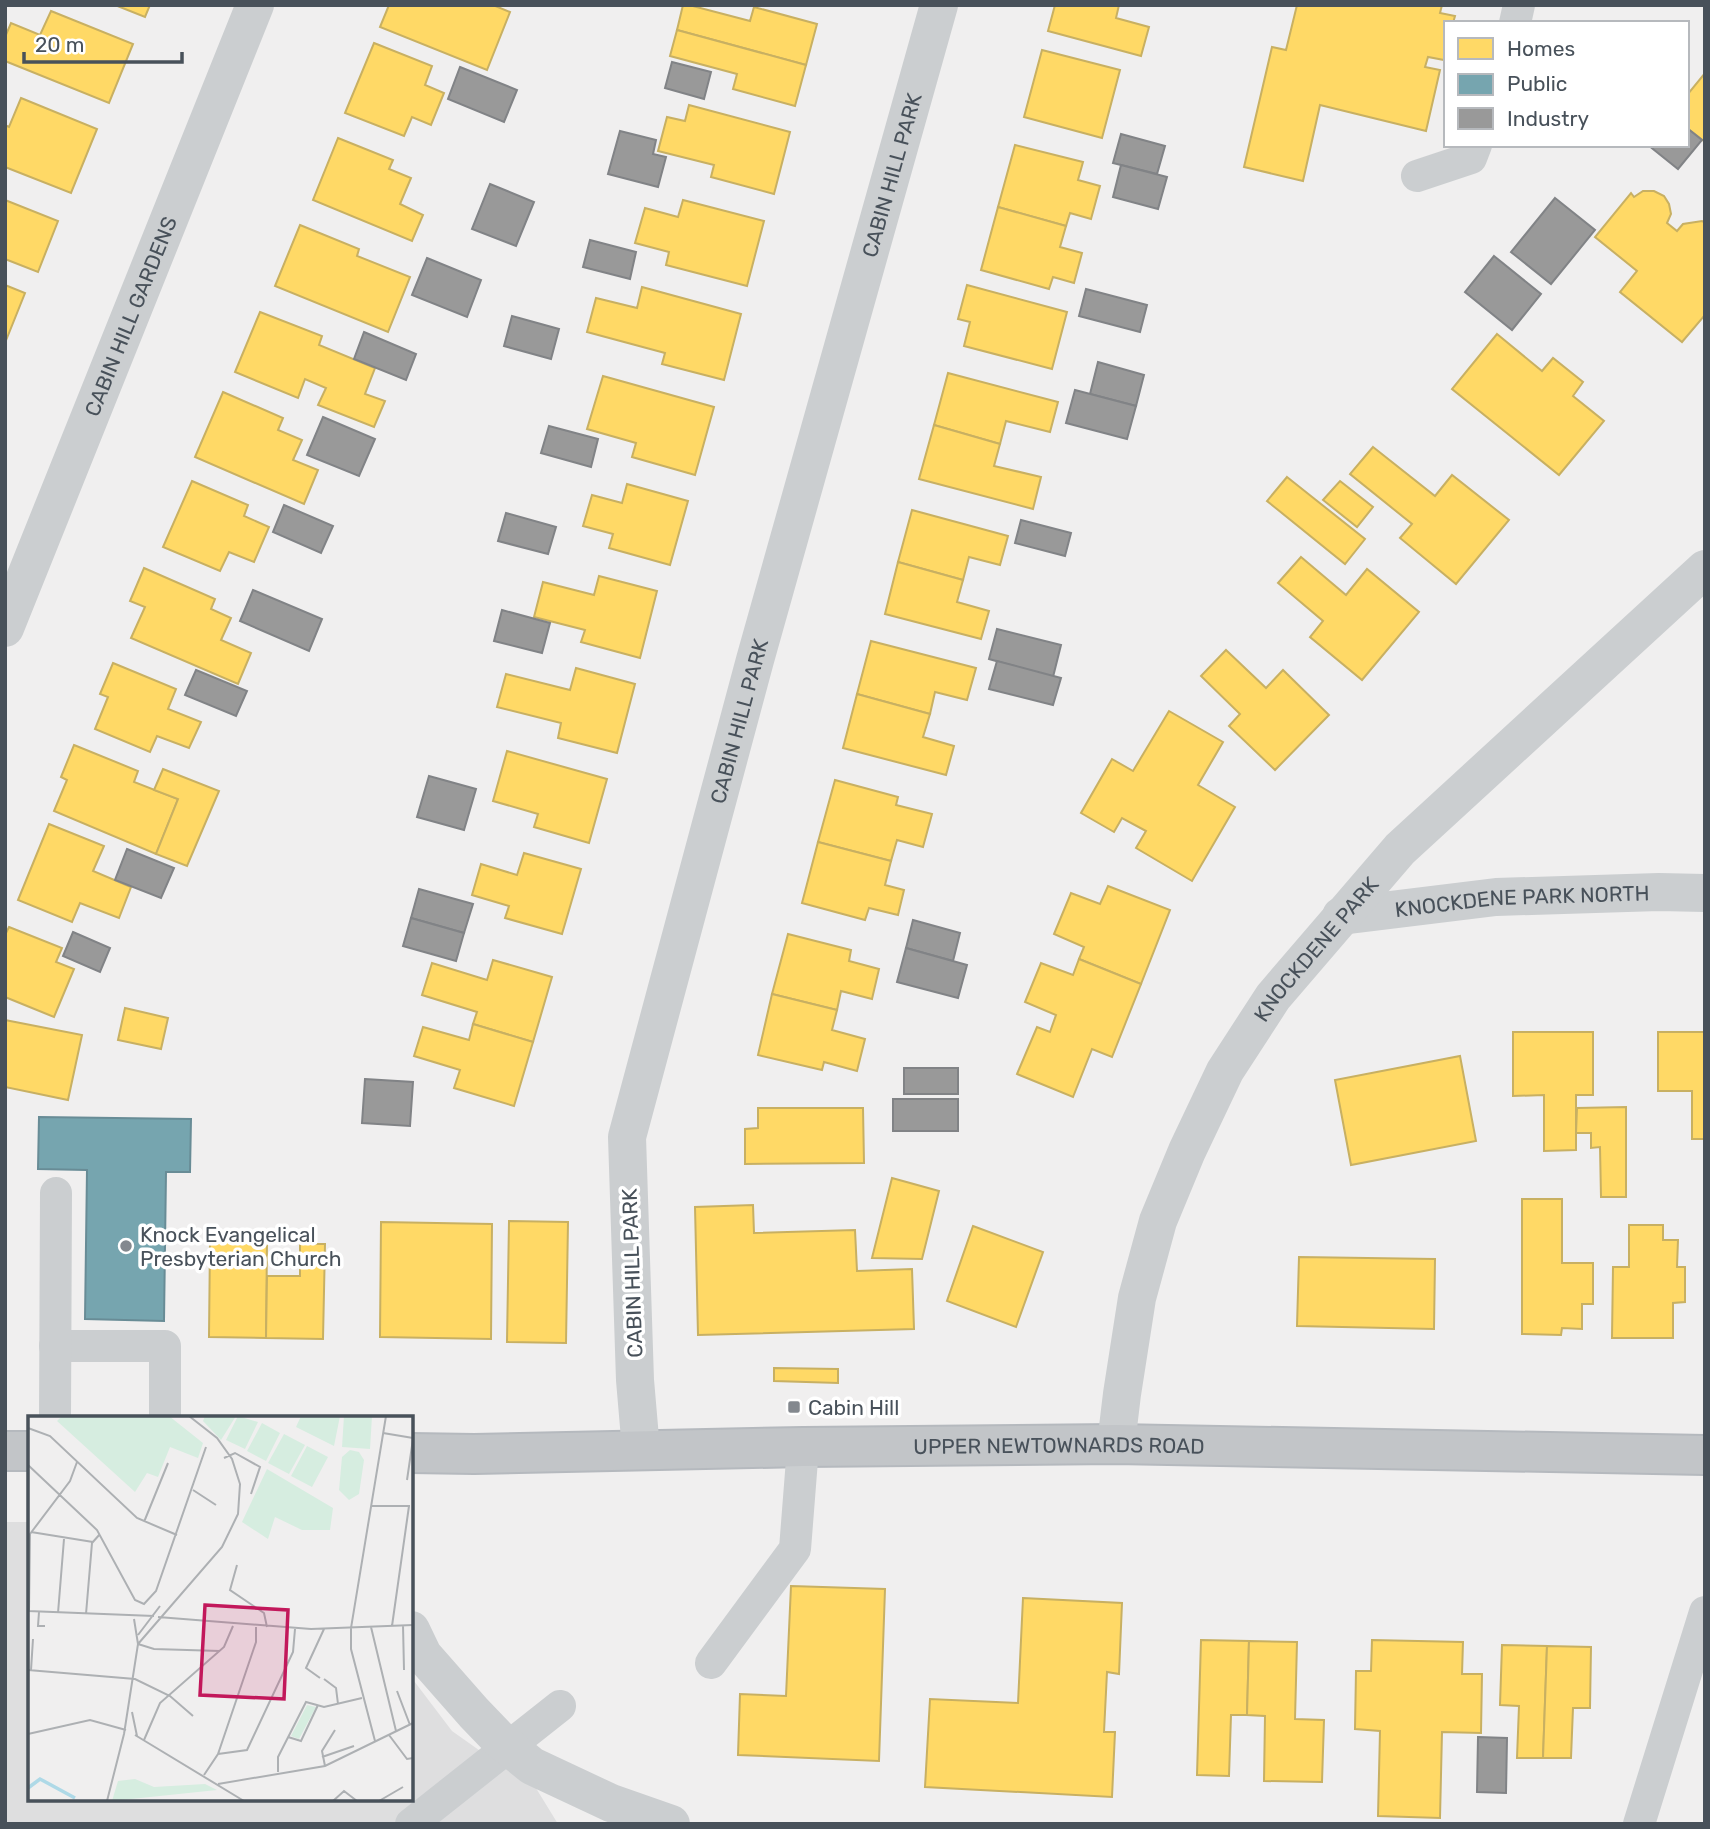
<svg xmlns="http://www.w3.org/2000/svg" width="1710" height="1829" font-family="Rubik,sans-serif">
	<style>
		.education { fill: #dededf }
		.homes { fill: #ffd966; stroke: #c8b062; stroke-width: 2 }
		.public { fill: #76a5af; stroke: #688c96; stroke-width: 2 }
		.industry { fill: #999; stroke: #818386; stroke-width: 2 }
		.lines { fill: none; stroke-linecap: round; stroke-linejoin: round }
		.trunk-casing { stroke: #b5b9be; stroke-width: 42 }
		.service { stroke: #cbced0; stroke-width: 32 }
		.minor { stroke: #cbced0; stroke-width: 38 }
		.trunk { stroke: #c2c5c8; stroke-width: 38 }
		.poi-dot { fill: #83888e; stroke: #fff; stroke-width: 2.5 }
		.labels { text-anchor: middle; dominant-baseline: central; stroke-width: 7; stroke-linejoin: round; paint-order: stroke }
		.street-label { font-size: 21px; fill: #48515a; stroke: #fff }
		.poi-label { font-size: 21px; fill: #48515a; stroke: #fff; text-anchor: start }
		.inset-river { fill: none; stroke: #aed9e7; stroke-width: 3.5 }
		.inset-road { fill: none; stroke: #adb0b3; stroke-width: 2 }
		.view { fill: #c2185b; fill-opacity: 0.15; stroke: #c2185b; stroke-width: 3.5 }
		.inset-edge { fill: none; stroke: #48515a; stroke-width: 3.5 }
	</style>
	<rect width="100%" height="100%" fill="#f0efef"/>
	<polygon class="education" points="5,1522 30,1522 30,1799 411,1799 411,1677 452,1731 493,1760 531,1780 558,1824 5,1824"/>
	<g class="homes">
		<polygon points="115,5 150,5 145,17"/>
		<polygon points="389,5 493,5 510,12 487,70 380,27"/>
		<polygon points="683,5 689,5 750,21 754,7 817,24 806,65 677,30"/>
		<polygon points="1055,5 1119,5 1116,18 1149,27 1141,56 1048,31"/>
		<polygon points="1297,5 1442,5 1440,13 1455,16 1453,23 1446,23 1444,60 1428,57 1425,67 1440,70 1426,131 1320,105 1303,181 1244,167 1272,47 1286,50"/>
		<polygon points="51,11 133,44 109,103 5,61 5,37 11,23 40,35"/>
		<polygon points="677,30 806,65 795,106 733,89 737,74 670,56"/>
		<polygon points="374,43 432,66 425,85 444,93 431,125 412,117 404,136 345,113"/>
		<polygon points="1042,50 1120,70 1102,138 1024,117"/>
		<polygon points="1705,73 1705,142 1687,128 1687,95"/>
		<polygon points="21,98 97,129 71,193 5,167 5,125 9,127"/>
		<polygon points="689,105 790,132 774,194 711,177 714,165 658,151 667,117 685,121"/>
		<polygon points="338,138 393,160 389,169 411,178 400,204 423,215 412,241 313,200"/>
		<polygon points="1015,145 1083,162 1078,180 1100,186 1091,219 1070,213 1066,226 998,207"/>
		<polygon points="1643,191 1654,191 1664,196 1669,204 1671,214 1667,223 1677,231 1683,224 1702,221 1705,223 1705,315 1682,342 1620,292 1637,271 1595,237 1631,193 1634,197"/>
		<polygon points="5,200 58,221 38,272 5,259"/>
		<polygon points="683,200 764,221 747,286 666,265 669,252 635,243 645,208 678,217"/>
		<polygon points="998,207 1066,226 1060,247 1082,253 1074,283 1053,277 1049,289 981,270"/>
		<polygon points="300,225 359,249 357,256 410,277 388,332 275,286"/>
		<polygon points="5,285 25,293 5,343"/>
		<polygon points="967,285 1067,312 1052,369 964,346 970,322 958,319"/>
		<polygon points="642,287 741,314 724,380 662,364 665,353 587,332 596,298 637,308"/>
		<polygon points="260,312 322,336 319,345 375,368 365,394 385,401 374,427 318,405 326,388 305,379 298,398 235,372"/>
		<polygon points="1497,334 1542,371 1553,358 1583,382 1573,396 1604,421 1559,475 1452,389"/>
		<polygon points="948,373 1058,402 1050,432 1006,421 1000,444 934,425"/>
		<polygon points="603,376 714,407 695,475 632,457 636,443 587,429"/>
		<polygon points="223,392 283,418 278,430 302,440 293,460 318,470 304,504 195,457"/>
		<polygon points="934,425 1000,444 994,466 1041,477 1033,509 919,479"/>
		<polygon points="1373,447 1435,496 1452,475 1509,520 1456,584 1400,538 1412,524 1350,474"/>
		<polygon points="1287,477 1365,539 1345,564 1267,501"/>
		<polygon points="192,481 248,505 244,516 269,527 254,562 229,552 220,571 163,547"/>
		<polygon points="1340,481 1373,507 1357,527 1323,500"/>
		<polygon points="627,484 688,501 670,565 609,548 613,534 583,526 592,495 622,503"/>
		<polygon points="912,510 1008,536 1000,565 969,557 963,580 898,562"/>
		<polygon points="1301,557 1346,595 1367,569 1419,612 1362,680 1310,637 1323,621 1278,583"/>
		<polygon points="898,562 963,580 957,602 989,611 981,639 885,614"/>
		<polygon points="144,568 215,599 211,609 231,618 221,640 251,653 238,684 131,638 145,607 130,601"/>
		<polygon points="599,576 657,591 640,658 581,642 585,630 534,617 543,582 594,595"/>
		<polygon points="871,641 976,668 967,700 935,692 930,714 857,694"/>
		<polygon points="1226,650 1266,688 1283,670 1329,715 1275,770 1229,726 1240,714 1201,676"/>
		<polygon points="113,663 176,689 168,709 201,722 189,748 157,736 150,752 95,729 108,697 100,694"/>
		<polygon points="576,668 635,684 617,753 558,738 561,723 497,707 506,674 570,690"/>
		<polygon points="857,694 930,714 923,737 954,746 946,775 843,748"/>
		<polygon points="1169,711 1223,742 1198,785 1235,807 1192,881 1136,848 1146,831 1122,818 1114,832 1081,813 1112,759 1133,771"/>
		<polygon points="74,745 138,771 134,782 178,799 156,854 54,811 67,780 61,777"/>
		<polygon points="507,751 607,779 589,843 534,827 538,814 493,801"/>
		<polygon points="163,769 219,791 187,866 156,854 178,799 154,790"/>
		<polygon points="835,780 898,797 896,805 932,814 923,847 897,840 891,861 818,842"/>
		<polygon points="49,824 104,846 93,871 131,887 119,918 80,903 72,922 18,900"/>
		<polygon points="818,842 891,861 885,885 904,890 898,915 869,908 865,920 802,903"/>
		<polygon points="524,853 581,869 562,934 505,918 509,906 472,895 481,864 517,875"/>
		<polygon points="1108,886 1170,910 1141,984 1079,959 1084,947 1054,934 1071,893 1100,904"/>
		<polygon points="9,927 62,948 56,962 74,969 54,1017 5,997 5,935"/>
		<polygon points="788,934 851,950 849,961 879,969 872,999 841,991 837,1010 772,994"/>
		<polygon points="1079,959 1141,984 1112,1057 1092,1049 1073,1097 1017,1074 1037,1027 1050,1032 1056,1015 1025,1002 1041,963 1073,975"/>
		<polygon points="493,960 552,977 533,1042 473,1024 477,1012 422,995 432,963 487,980"/>
		<polygon points="772,994 837,1010 832,1030 865,1039 857,1071 824,1062 822,1070 758,1055"/>
		<polygon points="125,1008 168,1018 161,1049 118,1040"/>
		<polygon points="5,1020 82,1035 68,1100 5,1087"/>
		<polygon points="473,1024 533,1042 514,1106 454,1088 460,1070 414,1056 423,1027 469,1040"/>
		<polygon points="1513,1032 1593,1032 1593,1095 1576,1095 1576,1150 1544,1151 1544,1095 1513,1096"/>
		<polygon points="1658,1032 1705,1032 1705,1139 1692,1139 1692,1091 1658,1091"/>
		<polygon points="1460,1056 1476,1141 1351,1165 1335,1080"/>
		<polygon points="1626,1107 1626,1197 1601,1197 1600,1147 1591,1148 1591,1133 1576,1133 1577,1108"/>
		<polygon points="758,1108 863,1108 864,1163 745,1164 745,1129 758,1128"/>
		<polygon points="892,1178 939,1191 922,1259 872,1258"/>
		<polygon points="1522,1199 1562,1199 1562,1263 1593,1263 1593,1304 1582,1304 1582,1329 1562,1328 1561,1335 1522,1334"/>
		<polygon points="753,1205 754,1233 855,1230 857,1271 912,1269 914,1329 698,1335 695,1207"/>
		<polygon points="509,1221 568,1222 566,1343 507,1342"/>
		<polygon points="381,1222 492,1224 491,1339 380,1337"/>
		<polygon points="1629,1225 1663,1225 1663,1240 1678,1240 1677,1267 1685,1267 1685,1302 1673,1303 1673,1338 1612,1338 1613,1267 1629,1267"/>
		<polygon points="973,1226 1043,1252 1016,1327 947,1301"/>
		<polygon points="210,1241 267,1242 266,1338 209,1337"/>
		<polygon points="300,1244 325,1244 323,1339 266,1338 267,1276 300,1276"/>
		<polygon points="1299,1257 1435,1259 1434,1329 1297,1326"/>
		<polygon points="774,1368 838,1369 838,1383 774,1381"/>
		<polygon points="791,1586 885,1589 879,1761 738,1755 740,1694 786,1696"/>
		<polygon points="1023,1598 1122,1603 1119,1674 1107,1672 1104,1732 1115,1732 1112,1797 925,1787 930,1699 1018,1703"/>
		<polygon points="1201,1640 1249,1641 1247,1715 1231,1715 1229,1776 1197,1775"/>
		<polygon points="1372,1640 1463,1642 1462,1674 1482,1674 1481,1733 1442,1732 1440,1818 1378,1816 1380,1731 1355,1729 1356,1671 1371,1671"/>
		<polygon points="1249,1641 1297,1642 1295,1719 1324,1720 1322,1782 1264,1781 1265,1716 1247,1715"/>
		<polygon points="1502,1645 1547,1646 1543,1758 1517,1758 1519,1706 1500,1705"/>
		<polygon points="1547,1646 1591,1647 1590,1708 1573,1708 1571,1758 1543,1758"/>
	</g>
	<polygon class="public" points="39,1117 191,1119 190,1172 166,1172 164,1321 85,1319 87,1170 38,1169"/>
	<g class="industry">
		<polygon points="672,62 711,72 704,99 665,88"/>
		<polygon points="460,67 517,90 504,122 448,99"/>
		<polygon points="1687,128 1702,140 1678,169 1648,145 1687,145"/>
		<polygon points="620,131 656,140 653,154 666,157 658,187 608,174"/>
		<polygon points="1121,134 1165,146 1157,174 1113,163"/>
		<polygon points="1121,165 1167,177 1158,209 1113,197"/>
		<polygon points="490,184 534,202 516,246 472,229"/>
		<polygon points="1555,198 1595,230 1551,284 1511,252"/>
		<polygon points="590,240 636,252 630,279 583,267"/>
		<polygon points="1494,256 1541,294 1512,330 1465,292"/>
		<polygon points="427,258 481,280 467,317 412,295"/>
		<polygon points="1086,289 1147,305 1140,332 1079,316"/>
		<polygon points="512,316 559,329 551,359 504,346"/>
		<polygon points="364,332 416,354 406,380 354,359"/>
		<polygon points="1098,362 1144,375 1136,406 1090,394"/>
		<polygon points="1075,390 1136,406 1127,439 1066,423"/>
		<polygon points="323,417 375,439 359,476 307,455"/>
		<polygon points="549,426 598,439 591,467 541,453"/>
		<polygon points="284,505 333,526 321,553 273,532"/>
		<polygon points="506,513 556,527 548,554 498,541"/>
		<polygon points="1021,520 1071,533 1065,556 1015,543"/>
		<polygon points="253,590 322,619 309,651 240,621"/>
		<polygon points="502,610 550,623 542,653 494,641"/>
		<polygon points="997,629 1061,645 1053,677 989,659"/>
		<polygon points="997,661 1061,678 1053,705 989,689"/>
		<polygon points="196,670 247,691 236,716 185,695"/>
		<polygon points="429,776 476,789 464,830 417,817"/>
		<polygon points="127,849 174,868 161,898 115,880"/>
		<polygon points="419,889 473,904 464,933 411,918"/>
		<polygon points="411,918 464,933 456,961 403,946"/>
		<polygon points="913,920 960,933 953,961 906,948"/>
		<polygon points="73,932 110,948 100,972 63,956"/>
		<polygon points="906,948 967,965 958,998 897,982"/>
		<rect x="904" y="1068" width="54" height="26"/>
		<polygon points="365,1079 413,1082 410,1126 362,1123"/>
		<rect x="893" y="1099" width="65" height="32"/>
		<polygon points="1478,1737 1507,1738 1506,1793 1477,1792"/>
	</g>
	<g class="lines">
		<defs>
			<g id="trunk">
				<polyline points="5,1451 30,1451"/>
				<path id="s5" d="M411 1453 474 1454 803 1447 1116 1444 1705 1455"/>
			</g>
		</defs>
		<use href="#trunk" class="trunk-casing"/>
		<g class="service">
			<polyline points="1515,23 1519,5"/>
			<polyline points="1417,176 1471,158 1476,145"/>
			<polyline points="55,1346 165,1346 165,1418"/>
			<polyline points="55,1418 56,1193"/>
			<polyline points="711,1663 795,1549 803,1447"/>
			<polyline points="411,1824 560,1706"/>
			<polyline points="1639,1824 1705,1612"/>
		</g>
		<g class="minor">
			<path id="s1" d="M5 628 255 5"/>
			<path id="s2" d="M1341 916 1496 897 1659 892 1705 893"/>
			<path id="s3" d="M1116 1444 1122 1394 1137 1298 1158 1221 1187 1151 1225 1071 1273 997 1400 849 1705 569"/>
			<path id="s4" d="M641 1450 635 1380 627 1137 755 660 939 5"/>
			<polyline points="411,1630 423,1655 474,1713 500,1740 532,1766 611,1803 671,1824"/>
		</g>
		<use href="#trunk" class="trunk"/>
	</g>
	<g class="poi-dot">
		<circle cx="126" cy="1246" r="7"/>
		<rect x="787" y="1400" width="14" height="14" rx="3.5"/>
	</g>
	<g class="labels">
		<g class="street-label">
			<text stroke="none"><textPath href="#s4" startOffset="1311">CABIN HILL PARK</textPath></text>
			<text stroke="none"><textPath href="#s1" startOffset="336">CABIN HILL GARDENS</textPath></text>
			<text stroke="none"><textPath href="#s4" startOffset="744">CABIN HILL PARK</textPath></text>
			<text stroke="none"><textPath href="#s2" startOffset="182">KNOCKDENE PARK NORTH</textPath></text>
			<text stroke="none"><textPath href="#s3" startOffset="544">KNOCKDENE PARK</textPath></text>
			<text transform="translate(632 1273) rotate(-92)">CABIN HILL PARK</text>
			<text stroke="none"><textPath href="#s5" startOffset="648">UPPER NEWTOWNARDS ROAD</textPath></text>
		</g>
		<g class="poi-label">
			<text x="140" y="1234">Knock Evangelical<tspan x="140" dy="24">Presbyterian Church</tspan></text>
			<text x="808" y="1407">Cabin Hill</text>
		</g>
	</g>
	<g transform="translate(28 1416)">
		<rect width="385" height="385" fill="#f0efef"/>
		<path d="M34 0H141L175 27 170 42 142 31 130 61 119 57 107 76 29 5ZM177 0H208L193 24 175 5ZM210 0 230 6 217 33 198 24ZM273 0H312L306 30 268 11ZM316 0H344L342 33 314 31ZM234 7 252 17 238 45 219 35ZM256 18 277 29 261 58 240 47ZM279 30 300 41 284 71 263 60ZM322 34 331 36 336 44 331 78 321 84 311 74 314 41ZM239 53 305 92 302 114H274L247 101 240 123 214 106ZM279 289 288 291 271 323 263 320ZM107 363 126 371 177 368 189 374 84 385 90 365Z" fill="#d6ede0"/>
		<path class="inset-river" d="M0 372 12 363 47 382"/>
		<path class="inset-road" d="M0 12 22 20 109 102 149 119M355 17 385 22M196 42 207 37 232 51 223 78M0 49 69 114 107 184 116 188 128 175 178 31M379 64 385 23M165 74 188 89M343 90H382M116 106 140 47M3 116 65 126M209 149 202 174 236 197 239 211M0 195 126 200M1 195 2 118 42 65 49 46M11 196 10 210H17M30 197 36 123M58 198 64 127 72 118M130 201 283 213 385 209M375 209 376 254M364 210 381 90M343 211 368 315M110 219 132 190M110 228 126 233 192 235M110 228 194 131 210 98 212 68 204 43 189 22 161 0M0 254 107 263 142 280 165 300M3 254 5 223M292 262 278 252 296 213M296 263 308 272 310 288M369 275 382 309M104 296 109 320M0 318 62 304 98 314M107 319 216 385M361 319 379 343 385 342M260 321 273 325 290 289M116 324 132 287 196 231 205 210M347 325 323 233V212L358 0M190 338 219 334 265 236 267 213M294 341 326 330M297 350 294 335 307 314M250 356V341L278 286 296 291 334 282M176 359 190 338 228 226V211M190 368 297 350 385 307M79 385 96 318 110 228 106 203M305 385 316 375 329 385M351 385 375 371"/>
		<path class="view" d="M177 189 260 194 256 283 172 279Z"/>
		<rect width="385" height="385" class="inset-edge"/>
	</g>
	<rect width="1710" height="1829" fill="none" stroke="#48515a" stroke-width="14"/>
	<rect x="1444" y="21" width="245" height="126" fill="#ffffff" stroke="#b6b9bd" stroke-width="2"/>
	<rect x="1458" y="38" width="35" height="21" fill="#ffd966" stroke="#b6b9bd" stroke-width="2"/>
	<text x="1507" y="56" font-size="21" fill="#48515a">Homes</text>
	<rect x="1458" y="74" width="35" height="21" fill="#76a5af" stroke="#b6b9bd" stroke-width="2"/>
	<text x="1507" y="91" font-size="21" fill="#48515a">Public</text>
	<rect x="1458" y="108" width="35" height="21" fill="#999999" stroke="#b6b9bd" stroke-width="2"/>
	<text x="1507" y="126" font-size="21" fill="#48515a">Industry</text>
	<path d="M24 52v10h158v-10" fill="none" stroke="#48515a" stroke-width="3.5"/>
	<text x="35" y="52" font-size="21" fill="#48515a" stroke="#ffffff" stroke-width="5" paint-order="stroke">20 m</text>
</svg>
